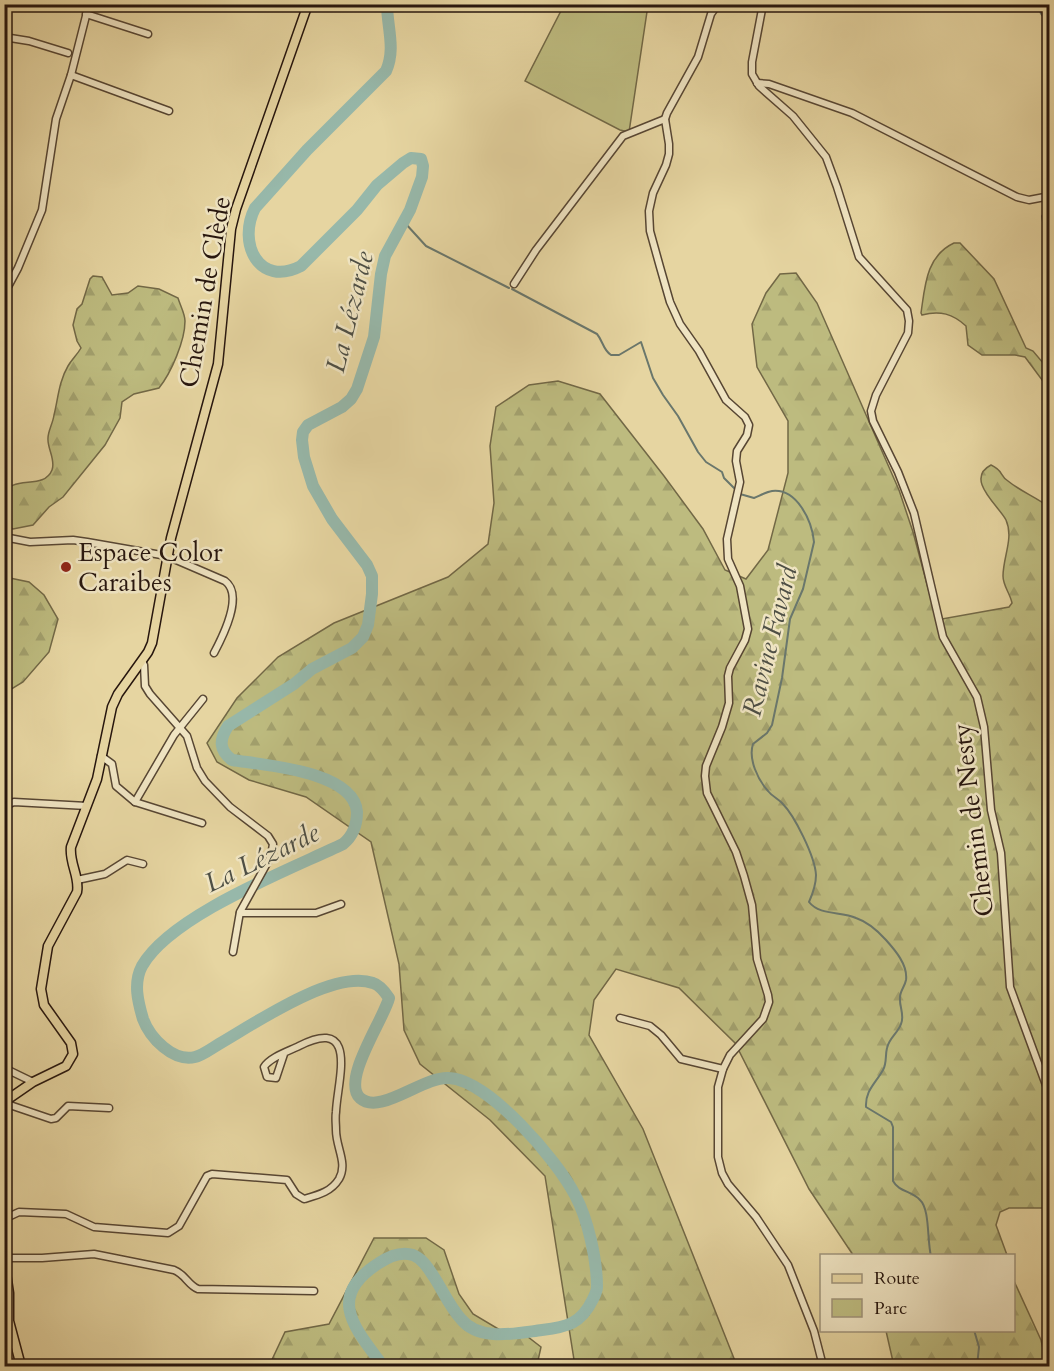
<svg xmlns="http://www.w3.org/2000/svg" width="1054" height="1371" font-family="Cardo,serif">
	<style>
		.green { fill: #bdbb7f; stroke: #726846; stroke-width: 1.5 }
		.forest { fill: url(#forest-firs); stroke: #726846; stroke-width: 1.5 }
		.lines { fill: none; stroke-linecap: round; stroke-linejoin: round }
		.stream { stroke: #6a776c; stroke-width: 2 }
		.river { stroke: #97b8aa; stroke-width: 12 }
		.minor-casing { stroke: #574633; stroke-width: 9 }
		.major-casing { stroke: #27160e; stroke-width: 11 }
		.minor { stroke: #efe4c2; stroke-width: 6 }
		.major { stroke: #e6d5a1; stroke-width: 8 }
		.poi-dot { fill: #8f2418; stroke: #efe4c2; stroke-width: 2 }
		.labels { text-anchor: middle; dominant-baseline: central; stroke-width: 5; stroke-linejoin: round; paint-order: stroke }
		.street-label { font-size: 26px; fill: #27160e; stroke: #efe4c2 }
		.poi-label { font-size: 26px; fill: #27160e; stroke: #efe4c2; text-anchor: start }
		.water-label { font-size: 27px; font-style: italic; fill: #4e4f45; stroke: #efe4c2 }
	</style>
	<defs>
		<pattern id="forest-firs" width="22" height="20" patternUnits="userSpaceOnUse" patternTransform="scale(1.5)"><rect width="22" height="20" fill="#bdbb7f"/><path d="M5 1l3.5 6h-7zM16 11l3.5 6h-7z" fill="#a2a06d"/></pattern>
	</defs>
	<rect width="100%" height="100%" fill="#e6d5a1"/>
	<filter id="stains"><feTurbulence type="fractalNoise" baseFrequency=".00333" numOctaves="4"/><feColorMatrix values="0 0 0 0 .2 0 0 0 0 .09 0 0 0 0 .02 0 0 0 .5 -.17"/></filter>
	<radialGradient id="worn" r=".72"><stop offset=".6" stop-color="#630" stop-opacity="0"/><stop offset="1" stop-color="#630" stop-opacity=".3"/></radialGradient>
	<polygon class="green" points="564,5 648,5 629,132 620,130 525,81"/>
	<g class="forest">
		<path d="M954 243H960L994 279 1026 348 1033 351 1049 370V383L1045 384 1025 357 1015 355H982L968 345 966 326C953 314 940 310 922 315L921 313C925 286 926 256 954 243Z"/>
		<path d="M796 273 817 303 899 490 913 532 935 614 942 619 1009 607 1012 603C1010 593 1003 586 1003 576 1003 557 1014 538 1006 520 999 506 964 479 991 465 1004 471 999 475 1008 481 1020 491 1036 497 1049 507V1208H1009L1000 1212 996 1225 1007 1255H853L809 1189 735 1043 679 988 616 969 594 1000 589 1035 643 1129 737 1366H575L545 1176 490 1120 420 1064 404 1030 399 964 371 842 306 797 249 780 217 762 207 743 237 698 278 657 334 623 448 577 488 544 494 503 490 446 496 407 529 385 558 381 600 394 664 476 703 529 725 570 746 579 768 550 788 473V421L757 367 752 324 766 293 780 274Z"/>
		<path d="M93 276 102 277 112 295 128 293 138 286 159 289 178 298C180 305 185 314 185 321 185 341 171 373 159 388L134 394 122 402 120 418 105 445 63 497 49 507 33 525 13 529 5 525C4 517 3 506 4 497 10 472 43 492 52 470 56 460 47 448 48 438 48 431 53 423 54 415 58 399 59 381 68 366 72 359 77 355 81 348L77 341 73 325 77 309 82 304 90 279Z"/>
		<polygon points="5,577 29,582 44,595 58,619 49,652 23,682 5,693"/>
		<polygon points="374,1238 426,1238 444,1250 459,1294 473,1314 505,1333 528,1337 541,1347 537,1365 535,1366 475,1366 459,1365 455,1366 269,1366 285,1332 329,1324"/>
		<polygon points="1014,1281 1041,1340 1047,1366 894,1366 886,1331 1014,1330"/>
	</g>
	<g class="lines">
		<g class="stream">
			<path d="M1040 4C1038 13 1043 17 1050 22"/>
			<polyline points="1050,205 1042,216 1043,222 1050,229"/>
			<polyline points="405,223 426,246 509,288"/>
			<path d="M512 289 597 334C603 341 603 350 611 355H619L641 342 653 378 663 395 678 416 698 452 706 462 722 472 724 478 736 490"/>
			<polyline points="1050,289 1046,291 1050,303"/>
			<path d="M740 494 754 498C759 496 766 492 772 491 797 488 812 521 814 542L803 589 790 619 782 678 772 725 767 733 753 744C748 759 758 780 768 791 772 796 778 799 782 803 795 816 815 857 816 875 816 884 813 893 809 902 820 916 841 911 856 918 868 922 877 930 886 940 895 950 908 965 906 980 905 986 900 991 900 997 899 1007 905 1015 901 1024 898 1033 889 1038 887 1048 885 1056 887 1063 883 1070 875 1084 865 1091 866 1107L891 1122 893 1127V1181C899 1192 912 1191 920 1200 930 1209 927 1241 931 1256"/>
			<polyline points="974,1330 979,1347 977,1366"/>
		</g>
		<path class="river" d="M383 1366C355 1328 325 1297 379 1263 388 1257 401 1251 413 1255 423 1259 428 1268 434 1277 443 1291 450 1307 461 1319 479 1342 517 1333 542 1330 567 1327 581 1324 593 1299 595 1295 597 1291 597 1287 597 1260 588 1219 575 1195 557 1160 489 1080 449 1078 423 1076 380 1116 360 1098 341 1080 384 1019 389 998 385 992 380 985 373 983 333 969 254 1024 219 1044 212 1048 203 1055 195 1057 173 1062 150 1038 143 1019 138 1002 133 983 142 966 171 915 289 870 343 844 353 836 357 826 357 812 354 771 263 765 232 760 219 750 219 740 228 726L294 684 312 669 352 648 363 637 368 625 372 594V576L367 565 332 519 313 486 304 457 302 440 303 432 308 425 342 407 351 399 357 389 374 337 381 274 385 256 410 210 422 177 423 166 421 159 411 158 403 163 377 185 357 210 301 266C259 288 237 243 255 208L307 150 386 71C396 49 387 27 387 4"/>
		<defs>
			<g id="minor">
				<polyline points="718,4 711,14 698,57 667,113 665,119 669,144 669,154 666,165 653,193 649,211 650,231 660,267 670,302 680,324 699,351 726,400 745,417 749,425 747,435 737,451 736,461 740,482 727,539 728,559 740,586 748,629 745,640 730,668 728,676 729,703 722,727 706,766 705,776 707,793 736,852 744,876 752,905 757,959 768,995 769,1002 763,1019 730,1055 723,1069 718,1087 718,1157 722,1173 728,1184 756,1217 788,1265 814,1331 823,1366"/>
				<polyline points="763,4 752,62 752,74 759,86 793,116 826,157 837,187 859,257 907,310 909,321 908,333 876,395 871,411 873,421 898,472 914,513 943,637 977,697 984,727 991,810 1001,853 1010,987 1050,1096"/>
				<polyline points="86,14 148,34"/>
				<polyline points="4,37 29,41 68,53"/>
				<polyline points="71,75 169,111"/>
				<polyline points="757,83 769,84 852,113 1017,197 1029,200 1050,196"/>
				<polyline points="514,284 536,250 623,136 665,119"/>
				<polyline points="4,294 18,268 42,210 56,119 71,75 89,4"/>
				<path d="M4 537 30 542 73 540 87 542 167 556 225 581C244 595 223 636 214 653"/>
				<polyline points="142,661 144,665 145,686 150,694 187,736 197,768 205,781 230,807 268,836 273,844 271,856 240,912 233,952"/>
				<polyline points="101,756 112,764 116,786 135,802 202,823"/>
				<polyline points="135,802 174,735 203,699"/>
				<polyline points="4,806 14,802 87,806"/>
				<polyline points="77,880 105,874 127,860 143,864"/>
				<polyline points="240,913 316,913 341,904"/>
				<polyline points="620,1018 650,1026 661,1035 681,1059 723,1069"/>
				<polyline points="4,1068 33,1082"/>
				<polyline points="4,1103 51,1119 56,1118 68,1106 109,1108"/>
				<path d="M4 1219 19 1212 66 1214 94 1227 168 1233 179 1226 207 1176 212 1174 287 1180 296 1194 304 1199C318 1195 331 1192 339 1179 348 1163 336 1148 336 1130 336 1124 335 1118 336 1112 337 1082 360 1015 299 1046 289 1051 270 1057 264 1067L267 1077 276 1078 284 1054"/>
				<path d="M4 1258H42L94 1254 174 1270C185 1274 188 1285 198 1289L314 1291"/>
			</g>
			<g id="major">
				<path d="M4 1102 33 1082 66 1066 73 1054 71 1043 44 1005 41 989 48 946 77 892C80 877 69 863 71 847L97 779 112 707 118 694 148 652 152 643 171 538 218 364 231 229 236 209 308 4"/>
				<polyline points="4,1260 9,1293 9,1321 21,1366"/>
			</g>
		</defs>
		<use href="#minor" class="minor-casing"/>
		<use href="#major" class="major-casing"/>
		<use href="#minor" class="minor"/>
		<use href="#major" class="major"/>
	</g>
	<circle class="poi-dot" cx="66" cy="567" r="6"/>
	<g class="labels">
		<g class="street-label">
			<text transform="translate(205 292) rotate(-80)">Chemin de Clède</text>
			<text transform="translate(973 820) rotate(-97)">Chemin de Nesty</text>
		</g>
		<g class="poi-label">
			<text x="78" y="552">Espace Color<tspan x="78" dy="30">Caraibes</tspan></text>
		</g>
		<g class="water-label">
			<text transform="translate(350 312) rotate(-76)">La Lézarde</text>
			<text transform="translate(770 641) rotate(-76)">Ravine Favard</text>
			<text transform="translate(262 858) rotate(-26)">La Lézarde</text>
		</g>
	</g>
	<rect width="1054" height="1371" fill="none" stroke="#e6d5a1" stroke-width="24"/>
	<rect x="6" y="6" width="1042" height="1359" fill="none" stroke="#27160e" stroke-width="3"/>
	<rect x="12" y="12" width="1030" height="1347" fill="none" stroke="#27160e" stroke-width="1.5"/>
	<rect x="820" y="1254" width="195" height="78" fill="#efe4c2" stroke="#9f927a" stroke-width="1.5"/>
	<rect x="832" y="1274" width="30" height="9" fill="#e6d5a1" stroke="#9f927a" stroke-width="1.5"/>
	<text x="874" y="1284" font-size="18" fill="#27160e">Route</text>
	<rect x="832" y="1299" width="30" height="18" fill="#bdbb7f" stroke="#9f927a" stroke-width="1.5"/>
	<text x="874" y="1314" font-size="18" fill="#27160e">Parc</text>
	<rect width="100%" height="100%" filter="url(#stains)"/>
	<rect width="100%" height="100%" fill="url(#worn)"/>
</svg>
